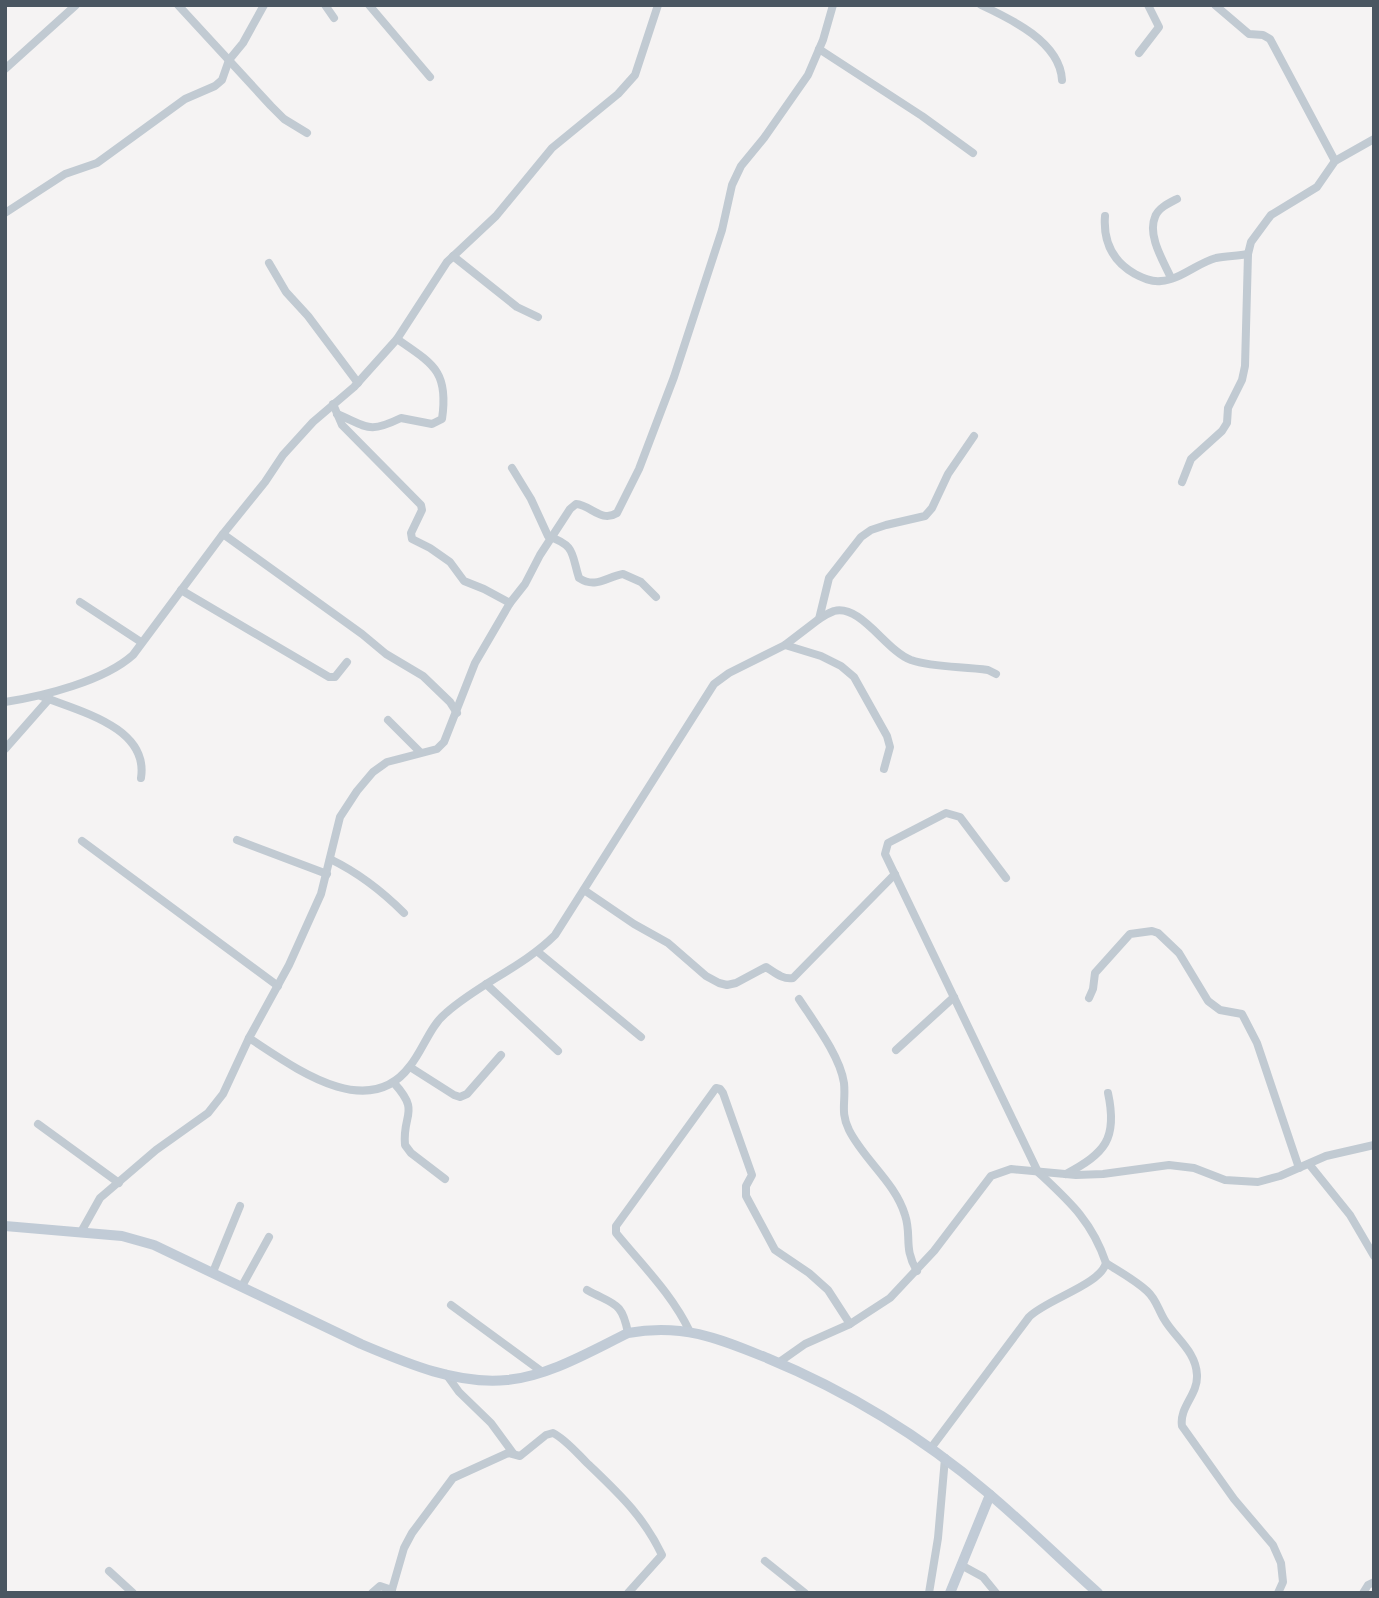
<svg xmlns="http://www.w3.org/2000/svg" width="1379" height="1598" font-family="'Open Sans',sans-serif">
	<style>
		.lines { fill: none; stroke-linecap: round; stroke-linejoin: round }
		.street { stroke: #c1cad2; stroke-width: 8 }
		.secondary { stroke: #c1cbd6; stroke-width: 10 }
	</style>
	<rect width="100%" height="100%" fill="#f5f3f3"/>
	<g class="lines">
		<g class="street">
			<polyline points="178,5 271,106 284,119 307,133"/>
			<polyline points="325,5 334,18"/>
			<polyline points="369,5 430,77"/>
			<path d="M981 5C1011 19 1060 42 1062 80"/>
			<polyline points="1215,5 1249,34 1263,35 1270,39 1335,161"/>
			<polyline points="819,49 922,116 973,153"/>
			<polyline points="1139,53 1159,27 1148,5"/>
			<polyline points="5,69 76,5"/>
			<polyline points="5,213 65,174 97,163 185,99 215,86 222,80 229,60 243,43 264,5"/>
			<path d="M1105 216C1103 242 1112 261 1135 274 1143 278 1151 282 1161 281 1180 280 1197 263 1216 258 1226 256 1237 256 1248 254"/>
			<polyline points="453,256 517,307 538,317"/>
			<polyline points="269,263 286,292 308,316 358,383"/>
			<path d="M1171 278C1164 262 1147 236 1155 217 1158 208 1169 203 1177 199"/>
			<polyline points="333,404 342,425 421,505 422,510 411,533 412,539 430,548 450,562 464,581 484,589 510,603"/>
			<path d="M337 414C368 427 368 434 401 418L432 424 442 419C449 371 433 364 397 339"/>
			<path d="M512 468 531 499 548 536C576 546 571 553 579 578 596 589 606 577 623 574L641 582 656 597"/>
			<polyline points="1182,482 1191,459 1222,431 1227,423 1228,408 1242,380 1245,366 1248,254 1251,242 1271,215 1317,187 1335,161 1374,139"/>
			<polyline points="223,534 362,634 386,654 423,676 450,702 457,713"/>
			<polyline points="181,590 329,677 335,677 347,662"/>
			<polyline points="80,602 141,642"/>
			<path d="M819 619C823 616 829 613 834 611 861 604 886 651 911 660 935 668 963 666 988 670L996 674"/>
			<polyline points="785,645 821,656 841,666 854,677 887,736 890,747 884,769"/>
			<path d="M41 696C78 711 149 727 141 778"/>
			<path d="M5 702C44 696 104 681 133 655L223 534 265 482 283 455 313 422 354 387 397 339 447 262 496 216 552 148 618 94 635 75 658 5"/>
			<polyline points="388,720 420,752"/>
			<polyline points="5,749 49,699"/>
			<polyline points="237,840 327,874"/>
			<polyline points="82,841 278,986"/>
			<path d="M330 859C359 873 381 890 404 913"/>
			<path d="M584 890 634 924 668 943 706 976 719 983 727 985 736 983 766 967C774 972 783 980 793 978L895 874"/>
			<polyline points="538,952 641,1037"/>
			<polyline points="486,984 558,1051"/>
			<polyline points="1089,998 1093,989 1095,973 1130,934 1152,931 1158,933 1179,953 1208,1001 1220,1010 1242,1014 1257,1043 1299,1168"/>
			<path d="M799 999C814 1022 840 1056 844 1083 846 1102 840 1112 849 1130 864 1160 895 1182 905 1215 912 1236 903 1248 917 1271"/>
			<path d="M249 1038C291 1065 367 1124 410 1066 423 1050 430 1026 446 1013 480 983 523 967 555 935L714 684 729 673 785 645 819 619 829 578 861 537 871 530 886 525 925 516 932 508 948 474 974 436"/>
			<polyline points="896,1050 954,997"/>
			<polyline points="410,1067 454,1095 460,1097 467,1094 501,1055"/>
			<path d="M394 1083C421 1113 402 1113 405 1145L411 1153 445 1179"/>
			<polyline points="38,1124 119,1183"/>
			<polyline points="1309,1164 1350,1215 1374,1256"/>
			<path d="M1066 1174C1105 1153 1118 1139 1108 1093"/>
			<path d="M81 1232 100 1198 156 1150 208 1113 223 1094 249 1038 289 965 321 894 340 817 357 791 373 772 387 762 437 749 444 742 475 663 510 603 525 584 540 555 570 509 576 504C591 505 601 523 617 513L639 469 674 377 722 230 732 185 741 166 764 138 808 75 823 40 833 5"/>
			<path d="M1106 1263C1120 1272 1135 1280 1147 1291 1156 1299 1158 1309 1164 1319 1175 1338 1196 1351 1197 1375 1198 1395 1179 1407 1182 1426L1234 1499 1273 1545 1281 1563 1283 1582 1278 1593"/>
			<polyline points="213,1272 240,1206"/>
			<polyline points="242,1286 269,1237"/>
			<path d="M587 1290C614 1305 622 1301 628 1333"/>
			<polyline points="451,1305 541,1371"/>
			<path d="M690 1332C672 1294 642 1265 616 1233V1226L716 1088 720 1089 723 1093 752 1175 746 1186V1196L775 1250 809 1273 828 1290 850 1324"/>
			<polyline points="778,1363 805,1344 850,1324 890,1298 934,1251 991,1176 1011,1169 1076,1175 1103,1174 1169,1165 1194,1168 1225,1180 1258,1182 1280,1176 1326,1156 1374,1145"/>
			<polyline points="446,1374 459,1392 491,1423 513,1453"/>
			<path d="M931 1448 1029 1317C1047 1299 1100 1285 1106 1263 1092 1221 1069 1201 1038 1172L885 854 888 843 946 813 960 817 1006 878"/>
			<polyline points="765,1561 805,1593"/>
			<polyline points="961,1565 983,1577 996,1593"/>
			<polyline points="109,1571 133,1593"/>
			<polyline points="372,1593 380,1586 392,1590"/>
			<path d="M391 1593 404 1548 412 1533 453 1478 508 1453 520 1456 546 1435 553 1433C565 1439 576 1452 586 1462 617 1492 643 1515 662 1555L628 1593"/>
			<polyline points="929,1593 938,1538 945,1458"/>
			<polyline points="1363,1593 1368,1585 1374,1582"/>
		</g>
		<g class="secondary">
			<path d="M5 1226 122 1236 154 1245 361 1344C406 1363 457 1385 507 1380 549 1376 591 1351 628 1333 682 1323 718 1338 767 1358 847 1391 922 1437 988 1493 1026 1525 1061 1560 1098 1593"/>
			<polyline points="950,1593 990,1495"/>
		</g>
	</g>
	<rect width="1379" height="1598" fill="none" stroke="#4a5661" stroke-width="14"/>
</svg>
